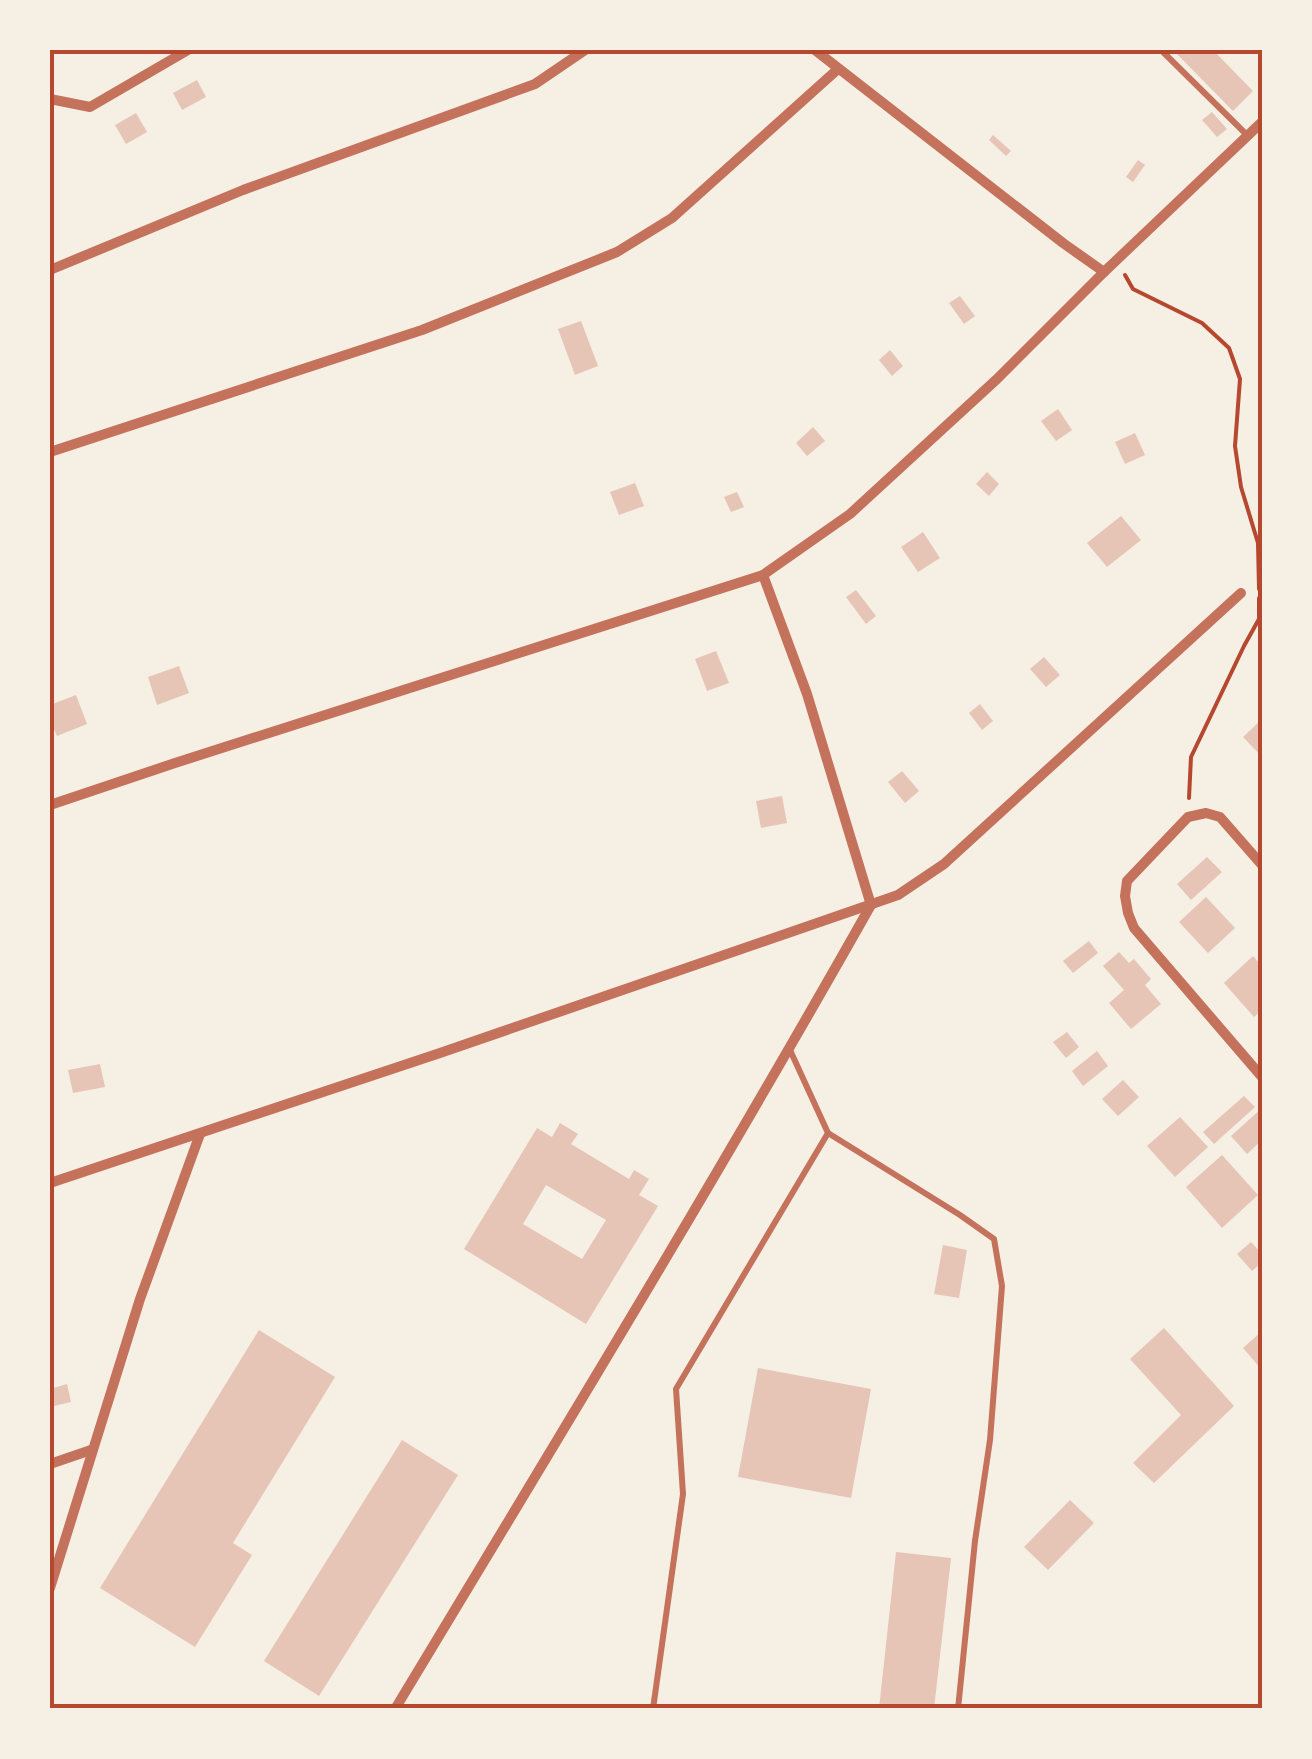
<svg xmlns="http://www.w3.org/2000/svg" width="1312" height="1759" font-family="Lato,sans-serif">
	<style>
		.building { fill: #e6c5b7; fill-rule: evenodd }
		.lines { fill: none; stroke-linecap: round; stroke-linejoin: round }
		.path { stroke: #b5482f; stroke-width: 4 }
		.service { stroke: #c5725c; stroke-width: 6 }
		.minor { stroke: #c5725c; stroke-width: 10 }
		.neatline { fill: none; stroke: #b5482f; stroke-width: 4 }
	</style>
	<rect width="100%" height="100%" fill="#f6efe4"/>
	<g class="building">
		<polygon points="1173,50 1213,50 1253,91 1233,111"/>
		<polygon points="197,80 206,97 182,110 173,93"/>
		<polygon points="1212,112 1227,129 1217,137 1202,120"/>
		<polygon points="136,113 147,132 126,144 115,125"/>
		<polygon points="993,135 1011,151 1006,156 989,140"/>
		<polygon points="1138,160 1145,165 1133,182 1126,177"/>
		<polygon points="960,296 975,316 964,324 949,303"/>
		<polygon points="581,321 598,366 575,375 558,329"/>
		<polygon points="890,350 903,366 892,376 879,360"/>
		<polygon points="1058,409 1072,430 1056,441 1041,421"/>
		<polygon points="813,427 825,441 807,456 796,443"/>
		<polygon points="1135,433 1145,455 1125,464 1115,442"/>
		<polygon points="987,472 999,484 989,496 976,484"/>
		<polygon points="635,483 644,506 619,515 610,492"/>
		<polygon points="737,492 744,507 731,512 724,497"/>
		<polygon points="1121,516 1141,540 1107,567 1087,543"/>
		<polygon points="923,532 940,558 918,572 901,547"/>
		<polygon points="856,590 876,616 866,624 846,597"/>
		<polygon points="716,651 729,683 707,691 695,659"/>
		<polygon points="1044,657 1060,675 1046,687 1030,669"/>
		<polygon points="179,666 189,693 157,705 148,677"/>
		<polygon points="76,695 87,724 57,736 50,720 50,705"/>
		<polygon points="980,704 993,721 982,730 969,713"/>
		<polygon points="1262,719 1262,757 1243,737"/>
		<polygon points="902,771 919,791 905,803 888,782"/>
		<polygon points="782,796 787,823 761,828 756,801"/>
		<polygon points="1207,857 1222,872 1191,900 1177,884"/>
		<polygon points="1206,897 1235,928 1208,953 1179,922"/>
		<polygon points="1089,941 1098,953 1073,973 1063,961"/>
		<polygon points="1119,952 1129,963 1134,959 1151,979 1145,985 1161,1004 1131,1029 1109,1003 1124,990 1103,966"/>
		<polygon points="1253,956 1262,966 1262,1010 1254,1017 1224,983"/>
		<polygon points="1067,1032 1079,1047 1066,1058 1053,1042"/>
		<polygon points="1097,1051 1108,1066 1083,1086 1072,1071"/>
		<polygon points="100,1064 105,1087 73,1093 68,1070"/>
		<polygon points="1123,1080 1139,1097 1118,1116 1102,1099"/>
		<polygon points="1244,1096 1255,1107 1214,1144 1203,1132"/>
		<polygon points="1262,1108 1262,1140 1247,1154 1231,1136"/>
		<polygon points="1180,1117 1208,1147 1175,1177 1147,1146"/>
		<path d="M560 1123 578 1134 571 1144 629 1179 634 1170 649 1179 639 1195 658 1206 586 1324 464 1249 537 1128 552 1137ZM546 1185 606 1220 582 1259 523 1224Z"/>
		<polygon points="1222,1155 1258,1195 1222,1228 1186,1187"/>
		<polygon points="1251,1242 1262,1254 1262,1262 1252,1271 1237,1254"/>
		<polygon points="943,1245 967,1250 959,1298 934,1294"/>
		<polygon points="1164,1328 1234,1406 1154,1483 1133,1463 1181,1415 1130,1359"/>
		<polygon points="259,1330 335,1377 233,1543 252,1555 195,1647 100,1588"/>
		<polygon points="1262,1331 1262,1370 1243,1348"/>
		<polygon points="758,1368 871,1389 851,1498 738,1477"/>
		<polygon points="67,1384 71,1402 54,1406 50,1389"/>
		<polygon points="402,1440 458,1475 319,1696 264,1661"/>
		<polygon points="1070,1500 1094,1523 1048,1570 1024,1547"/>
		<polygon points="896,1552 951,1558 934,1709 879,1709"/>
	</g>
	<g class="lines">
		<g class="path">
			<polyline points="1125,275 1133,289 1202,323 1229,348 1240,379 1235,446 1241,487 1258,543 1259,589"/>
			<polyline points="1189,798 1191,757 1244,646 1259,619 1259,598"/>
		</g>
		<g class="service">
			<polyline points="1161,50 1247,135"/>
			<polyline points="828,1133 960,1215 994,1239 1002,1286 990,1440 975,1541 958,1709"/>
			<polyline points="653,1709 683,1494 676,1389 828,1133 790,1050"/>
		</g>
		<g class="minor">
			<polyline points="815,50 1063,243 1104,272"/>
			<polyline points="50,99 90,107 188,50"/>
			<polyline points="50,270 243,190 535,84 585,50"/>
			<polyline points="50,452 422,330 617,252 672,218 838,69"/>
			<polyline points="50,805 175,763 763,575 850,514 997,379 1104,272 1262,122"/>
			<polyline points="1262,865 1220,817 1206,813 1188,817 1127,881 1125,896 1128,913 1134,928 1262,1077"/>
			<polyline points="50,1183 440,1053 898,895 944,864 1241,593"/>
			<polyline points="50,1464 91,1450"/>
			<polyline points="50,1588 140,1299 200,1134"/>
			<path d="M395 1709C556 1442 718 1176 871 905L807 694 763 575"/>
		</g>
	</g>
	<rect width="1312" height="1759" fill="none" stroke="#f6efe4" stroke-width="105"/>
	<rect x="52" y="52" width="1208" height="1654" class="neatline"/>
</svg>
